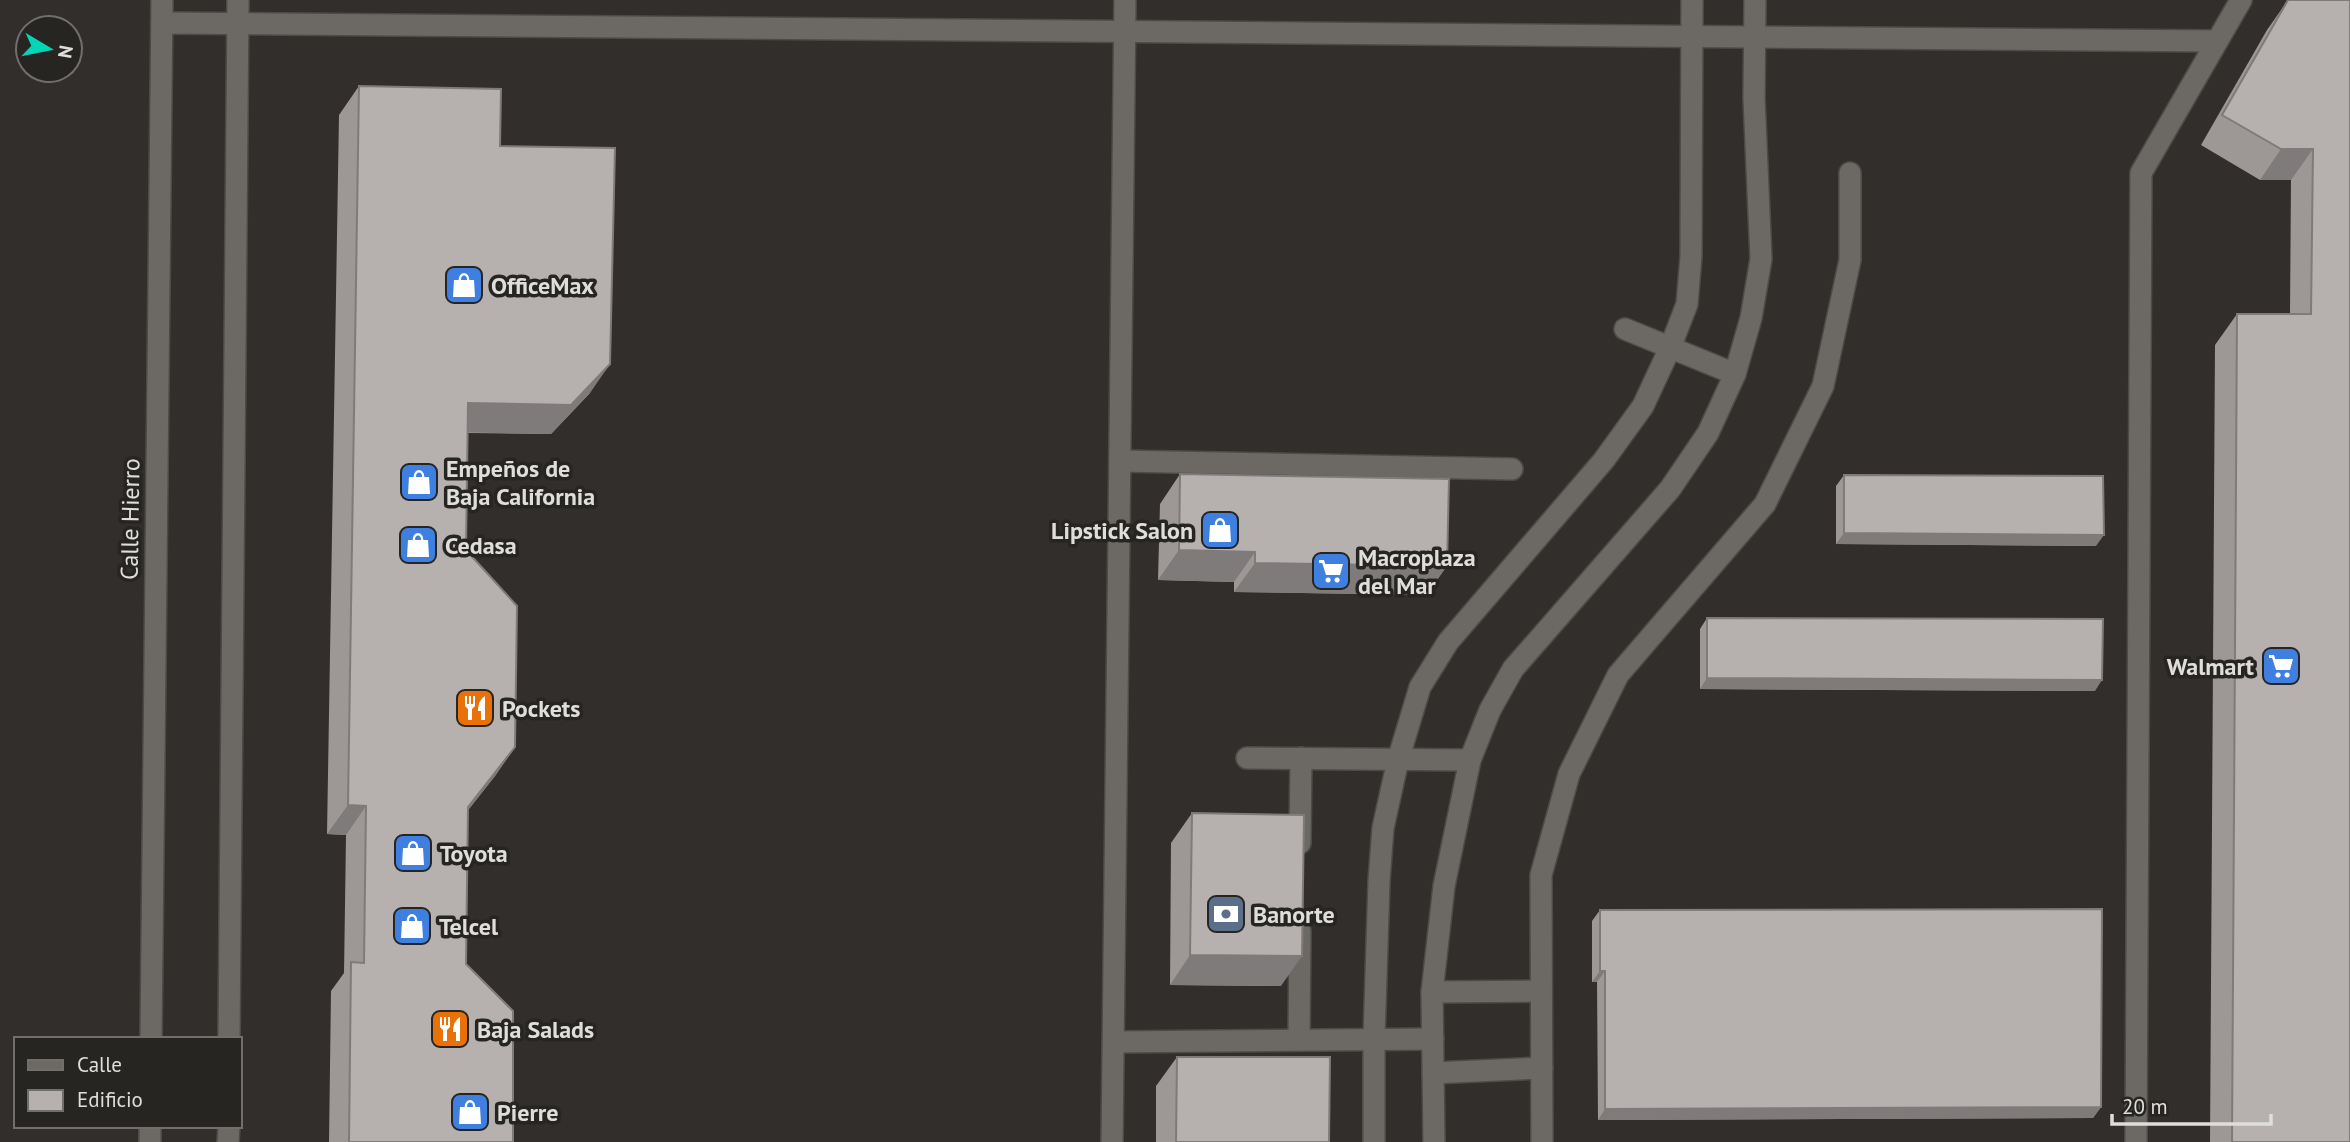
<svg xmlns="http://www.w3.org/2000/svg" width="2350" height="1142" font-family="'PT Sans',sans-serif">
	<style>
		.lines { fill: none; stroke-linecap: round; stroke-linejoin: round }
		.service-casing { stroke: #4d4b47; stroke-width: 24 }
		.minor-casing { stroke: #4d4b47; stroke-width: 24 }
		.service { stroke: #6c6965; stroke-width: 21 }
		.minor { stroke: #6c6965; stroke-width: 21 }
		.wall { fill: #9d9796 }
		.shaded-wall { fill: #7f7b7a }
		.building { fill: #b6b0ae; stroke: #7f7b7a; stroke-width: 2 }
		.labels { text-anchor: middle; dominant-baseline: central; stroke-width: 7; stroke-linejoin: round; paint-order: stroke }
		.poi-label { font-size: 24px; font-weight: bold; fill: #e0dedc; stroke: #272521; text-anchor: start }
		.street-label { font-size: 24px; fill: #e0dedc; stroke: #272521 }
	</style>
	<rect width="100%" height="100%" fill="#312e2b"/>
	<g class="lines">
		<defs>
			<g id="service">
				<polyline points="162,23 2217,41"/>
				<polyline points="1625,329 1735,374"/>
				<polyline points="1120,461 1512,469"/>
				<polyline points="1247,758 1470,760"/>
				<polyline points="1300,843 1301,758"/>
				<polyline points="1432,992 1541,991"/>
				<polyline points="1299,1040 1300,931"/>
				<polyline points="1114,1042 1433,1039"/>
				<polyline points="1433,1073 1542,1068"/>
				<polyline points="1112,1142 1125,0"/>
				<polyline points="1374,1142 1374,1039 1379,881 1383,828 1398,760 1420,687 1448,642 1604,460 1643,406 1670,348 1687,304 1691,256 1692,0"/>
				<polyline points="1434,1142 1432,992 1444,886 1470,760 1490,710 1513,669 1670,489 1708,433 1735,374 1751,318 1761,259 1754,98 1755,0"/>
				<polyline points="1542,1142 1541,875 1569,774 1618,675 1765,504 1823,386 1850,260 1850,173"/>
				<polyline points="2136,1142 2141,173 2241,0"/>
			</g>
			<g id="minor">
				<polyline points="151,1039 162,0"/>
				<polyline points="229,1039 238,0"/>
				<polyline points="150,1142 150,1126"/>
				<polyline points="228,1142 229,1126"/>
			</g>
		</defs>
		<use href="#service" class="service-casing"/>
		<use href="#minor" class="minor-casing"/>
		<use href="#service" class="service"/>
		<use href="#minor" class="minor"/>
	</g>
	<g class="wall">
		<polygon points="2288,0 2350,0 2350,1142 2210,1142 2215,345 2237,314 2290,314 2291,180 2260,180 2201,145 2267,30"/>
		<polygon points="359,86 500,146 590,393 551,434 468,433 466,550 515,747 495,776 468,810 466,964 513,1142 329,1142 331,991 344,973 346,835 327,834 339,115"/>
		<polygon points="1180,474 1447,566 1426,595 1234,592 1234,582 1158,580 1160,504"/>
		<polygon points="1844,475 2096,546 1836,544 1836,486"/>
		<polygon points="1707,618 2095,691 1700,689 1700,629"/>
		<polygon points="1192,813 1281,986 1170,985 1171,843"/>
		<polygon points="1600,910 2101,1107 2093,1118 1598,1120 1597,982 1592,982 1592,921"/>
		<polygon points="1177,1057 1329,1142 1156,1142 1156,1086"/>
	</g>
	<g class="shaded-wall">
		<polygon points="2281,149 2313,149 2291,180 2260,180"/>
		<polygon points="610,364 590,393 551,434 448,432 468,403"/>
		<polygon points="1844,533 2104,535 2096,546 1836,544"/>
		<polygon points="1179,550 1255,552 1234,582 1158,580"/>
		<polygon points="1255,563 1447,566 1426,595 1234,592"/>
		<polygon points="1707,678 2102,680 2095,691 1700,689"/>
		<polygon points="515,747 495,776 448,836 468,807"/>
		<polygon points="348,805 366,806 346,835 327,834"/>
		<polygon points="1190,955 1302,956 1281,986 1170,985"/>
		<polygon points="1600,971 1605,971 1597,982 1592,982"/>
		<polygon points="2101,1107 2093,1118 1598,1120 1605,1109"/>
	</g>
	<g class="building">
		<polygon points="2288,0 2350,0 2350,1142 2232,1142 2237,314 2311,314 2313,149 2281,149 2222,115"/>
		<polygon points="359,86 501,89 500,146 615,148 610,364 571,405 468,403 466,550 517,606 515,747 468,807 466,964 513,1011 513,1142 349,1142 351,962 364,963 366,806 348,805"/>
		<polygon points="1180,474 1449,479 1447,566 1255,563 1255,552 1179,550"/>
		<polygon points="1844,475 2103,476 2104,535 1844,533"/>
		<polygon points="1707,618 2103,619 2102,680 1707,678"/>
		<polygon points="1192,813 1304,815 1302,956 1190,955"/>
		<polygon points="2102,909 2101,1107 1605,1109 1605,971 1600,971 1600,910"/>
		<polygon points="1177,1057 1330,1057 1329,1142 1176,1142"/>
	</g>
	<defs>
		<symbol id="shop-square" viewBox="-11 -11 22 22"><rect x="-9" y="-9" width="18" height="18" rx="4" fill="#3f7fe0" stroke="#272521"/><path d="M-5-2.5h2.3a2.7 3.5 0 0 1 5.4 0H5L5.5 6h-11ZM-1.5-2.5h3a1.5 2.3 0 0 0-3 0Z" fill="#fff"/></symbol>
		<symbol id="supermarket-square" viewBox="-11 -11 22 22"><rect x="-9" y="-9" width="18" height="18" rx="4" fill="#3f7fe0" stroke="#272521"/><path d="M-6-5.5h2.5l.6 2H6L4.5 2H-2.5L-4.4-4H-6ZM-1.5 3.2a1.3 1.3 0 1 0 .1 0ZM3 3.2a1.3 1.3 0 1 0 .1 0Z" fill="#fff"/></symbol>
		<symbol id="restaurant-square" viewBox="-11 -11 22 22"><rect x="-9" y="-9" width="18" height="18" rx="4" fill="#e8710a" stroke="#272521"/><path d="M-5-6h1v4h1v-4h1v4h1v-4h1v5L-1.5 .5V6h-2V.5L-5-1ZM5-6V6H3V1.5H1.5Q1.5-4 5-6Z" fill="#fff"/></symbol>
		<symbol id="bank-square" viewBox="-11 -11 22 22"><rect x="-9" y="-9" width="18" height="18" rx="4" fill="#5c6f8a" stroke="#272521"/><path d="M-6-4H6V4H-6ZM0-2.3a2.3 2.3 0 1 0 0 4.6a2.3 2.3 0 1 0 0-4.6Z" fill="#fff"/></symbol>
	</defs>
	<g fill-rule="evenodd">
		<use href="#shop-square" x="442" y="263" width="44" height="44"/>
		<use href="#shop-square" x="397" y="460" width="44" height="44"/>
		<use href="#shop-square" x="1198" y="508" width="44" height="44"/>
		<use href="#shop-square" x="396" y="523" width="44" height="44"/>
		<use href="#supermarket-square" x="1309" y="549" width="44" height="44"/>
		<use href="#supermarket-square" x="2259" y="644" width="44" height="44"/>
		<use href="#restaurant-square" x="453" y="686" width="44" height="44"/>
		<use href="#shop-square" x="391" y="831" width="44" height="44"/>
		<use href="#bank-square" x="1204" y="892" width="44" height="44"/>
		<use href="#shop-square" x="390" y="904" width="44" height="44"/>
		<use href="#restaurant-square" x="428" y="1007" width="44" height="44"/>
		<use href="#shop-square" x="448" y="1090" width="44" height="44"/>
	</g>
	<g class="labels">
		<g class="poi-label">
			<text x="491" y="285">OfficeMax</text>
			<text x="446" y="468">Empeños de<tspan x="446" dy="28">Baja California</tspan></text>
			<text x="1193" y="530" text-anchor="end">Lipstick Salon</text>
			<text x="445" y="545">Cedasa</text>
			<text x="1358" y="557">Macroplaza<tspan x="1358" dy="28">del Mar</tspan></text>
			<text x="2254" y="666" text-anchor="end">Walmart</text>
			<text x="502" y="708">Pockets</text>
			<text x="440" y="853">Toyota</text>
			<text x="1253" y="914">Banorte</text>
			<text x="439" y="926">Telcel</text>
			<text x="477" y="1029">Baja Salads</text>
			<text x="497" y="1112">Pierre</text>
		</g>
		<g class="street-label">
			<text transform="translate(130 519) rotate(-89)">Calle Hierro</text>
		</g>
	</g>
	<rect x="14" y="1037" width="228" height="91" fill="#272521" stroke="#716f6c" stroke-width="2"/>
	<rect x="28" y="1060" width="35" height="10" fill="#6c6965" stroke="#716f6c" stroke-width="2"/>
	<text x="77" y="1072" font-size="21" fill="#e0dedc">Calle</text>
	<rect x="28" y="1090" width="35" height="21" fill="#b6b0ae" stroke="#716f6c" stroke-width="2"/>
	<text x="77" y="1107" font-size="21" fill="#e0dedc">Edificio</text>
	<g transform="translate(49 49) rotate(100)"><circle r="33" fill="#272521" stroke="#716f6c" stroke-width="2"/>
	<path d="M0-5L12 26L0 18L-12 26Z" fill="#03d5b6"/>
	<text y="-10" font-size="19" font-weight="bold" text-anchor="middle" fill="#e0dedc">N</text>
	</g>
	<path d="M2112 1114v10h159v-10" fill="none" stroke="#e0dedc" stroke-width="3.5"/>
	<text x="2122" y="1114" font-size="21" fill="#e0dedc" stroke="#272521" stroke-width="5" paint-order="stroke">20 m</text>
</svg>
